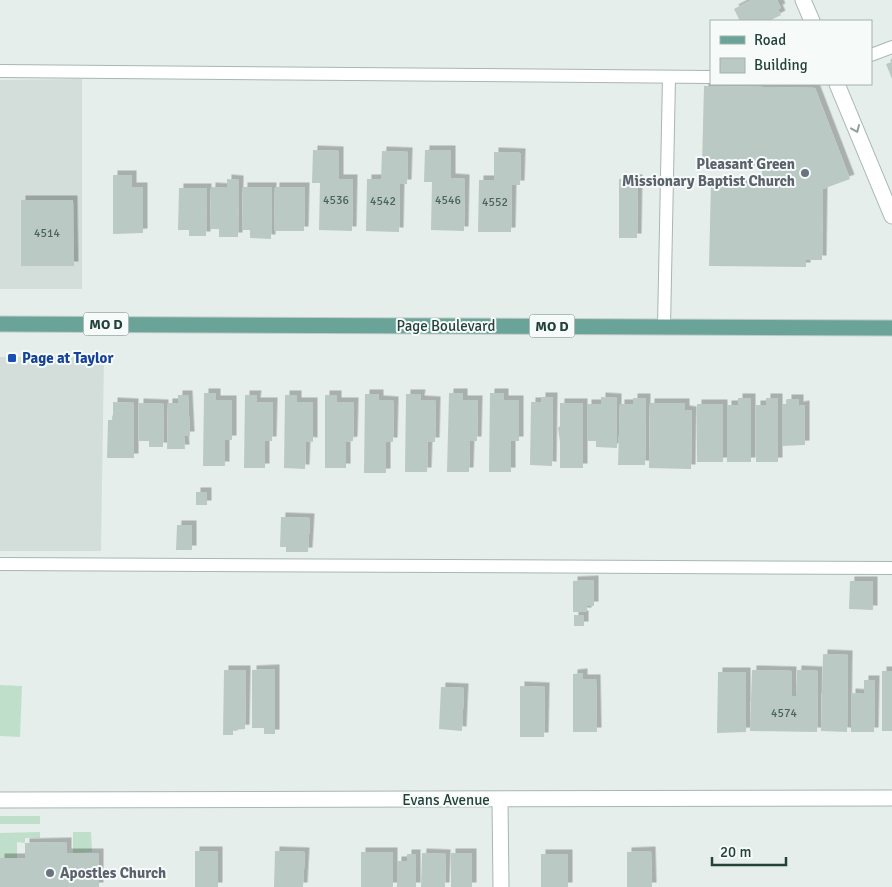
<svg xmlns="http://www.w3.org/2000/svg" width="892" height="887" font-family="Signika,sans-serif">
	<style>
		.built { fill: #d3deda }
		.green { fill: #bfdfca }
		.building { fill: #bac9c4; filter: url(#shadow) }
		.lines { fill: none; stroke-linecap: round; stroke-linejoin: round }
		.service-casing { stroke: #a7b7b3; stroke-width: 14 }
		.minor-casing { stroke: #a7b7b3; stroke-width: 17 }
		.primary-casing { stroke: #c2cac8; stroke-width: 17 }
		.service { stroke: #fff; stroke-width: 12 }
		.minor { stroke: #fff; stroke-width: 15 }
		.primary { stroke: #6aa499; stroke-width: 15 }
		.oneway { stroke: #92a09d }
		.worship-dot { fill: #6b7280; stroke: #f6fbf9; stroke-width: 2 }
		.transit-dot { fill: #1a4fb4; stroke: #f6fbf9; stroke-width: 2 }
		.labels { text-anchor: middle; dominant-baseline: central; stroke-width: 4; stroke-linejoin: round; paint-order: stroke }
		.number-label { font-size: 12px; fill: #4a635d }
		.shield { fill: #f6fbf9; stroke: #637974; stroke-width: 1 }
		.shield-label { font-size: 14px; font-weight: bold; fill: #24413b }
		.worship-label { font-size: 15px; font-weight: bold; fill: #5b616d; stroke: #f6fbf9; text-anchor: end }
		.street-label { font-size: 15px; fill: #24413b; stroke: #f6fbf9 }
		.transit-label { font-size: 15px; font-weight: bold; fill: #164399; stroke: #f6fbf9; text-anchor: start }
	</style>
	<defs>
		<filter id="shadow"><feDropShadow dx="4.5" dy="-4.5" stdDeviation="0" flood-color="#0004"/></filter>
	</defs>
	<rect width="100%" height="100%" fill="#e5eeeb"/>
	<g class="built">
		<polygon points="82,79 82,289 0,289 0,80"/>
		<polygon points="0,357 104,357 101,551 0,551"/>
	</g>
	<g class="green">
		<polygon points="0,685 22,686 20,737 0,736"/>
		<rect x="0" y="816" width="40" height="8"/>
		<polygon points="40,832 40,838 25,838 25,843 17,842 17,858 0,858 0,833"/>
		<polygon points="73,832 91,832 92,852 73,853"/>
	</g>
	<g class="building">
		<polygon points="751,0 777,0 781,8 778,9 781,15 769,21 740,21 734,9"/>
		<polygon points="892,62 892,79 886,64"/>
		<polygon points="704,86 815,88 850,179 823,189 822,260 806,260 806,267 709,266 711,183 762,184 762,166 702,165"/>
		<polygon points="313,150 339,151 339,179 353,179 352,231 319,230 320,183 312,183"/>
		<polygon points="425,150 451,150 451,178 465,179 464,231 431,230 432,182 424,182"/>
		<polygon points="382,151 408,152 407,184 400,184 399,232 366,231 367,179 381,179"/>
		<polygon points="494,152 521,153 520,185 512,185 511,232 478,232 479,180 494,180"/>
		<polygon points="113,175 132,175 132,187 143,187 143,233 113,234"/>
		<polygon points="227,179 239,180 238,237 219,237 219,229 210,229 211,187 227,188"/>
		<polygon points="619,179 638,179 637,238 619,238"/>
		<polygon points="243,187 272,187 271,239 250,238 250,230 242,230"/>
		<polygon points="275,187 305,187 304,231 274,231"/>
		<polygon points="179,188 207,188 206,236 189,236 189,230 178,230"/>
		<polygon points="21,200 73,200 74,266 21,266"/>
		<polygon points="204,393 216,393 216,400 232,400 232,440 225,440 225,466 203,466"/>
		<polygon points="449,393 463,393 463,400 478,400 477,441 470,441 469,472 447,472"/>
		<polygon points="490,393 504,393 504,400 519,400 519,441 511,441 511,472 489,472"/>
		<polygon points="365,394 379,394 379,400 394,401 393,442 386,442 386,473 364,473"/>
		<polygon points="406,394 421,394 420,400 436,401 435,442 428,442 427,472 405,472"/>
		<polygon points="178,395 188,395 190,436 184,436 185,449 167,449 168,403 178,403"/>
		<polygon points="245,395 257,395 256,402 273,402 272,441 265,441 265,468 244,468"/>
		<polygon points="285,395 297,395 297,402 313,402 313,442 306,441 305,469 284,468"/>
		<polygon points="325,395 337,395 337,402 354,402 353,441 346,442 346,468 325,468"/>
		<polygon points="541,397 553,397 552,466 530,465 531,402 541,402"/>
		<polygon points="601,397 617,398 617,448 596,447 596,441 587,441 587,404 601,404"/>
		<polygon points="633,398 646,398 645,465 618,465 620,404 633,404"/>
		<polygon points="738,398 751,398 751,462 727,462 727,405 738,405"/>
		<polygon points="766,398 778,398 778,462 756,462 756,405 766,405"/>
		<polygon points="787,399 799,399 799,406 805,405 805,445 782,446 782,404 787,404"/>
		<polygon points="113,402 134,403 134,458 107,458 108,420 113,420"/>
		<polygon points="139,403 164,404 163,447 149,447 149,441 139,441"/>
		<polygon points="560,403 583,403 583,468 560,468 560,442 558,428 560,426"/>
		<polygon points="650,403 685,403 685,410 692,411 691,469 649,468"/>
		<rect x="697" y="404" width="26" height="58"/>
		<rect x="196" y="492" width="11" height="13"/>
		<polygon points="281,517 310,518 308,552 286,552 286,547 280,547"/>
		<polygon points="177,525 192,525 192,550 176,550"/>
		<polygon points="594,580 594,606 587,606 587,612 573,612 573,581"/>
		<polygon points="850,581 873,581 873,610 849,609"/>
		<rect x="574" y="615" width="10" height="11"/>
		<polygon points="823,654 848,655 847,732 821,731"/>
		<polygon points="275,669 275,734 264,734 264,728 252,728 252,670"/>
		<polygon points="224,670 246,670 245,729 233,730 233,735 223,735"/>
		<polygon points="752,670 792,671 792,696 796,696 797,670 818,671 817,732 750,731"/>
		<rect x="882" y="671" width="10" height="60"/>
		<polygon points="718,672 746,672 746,732 717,733"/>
		<polygon points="583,673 583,679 596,679 597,732 573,732 573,674"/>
		<polygon points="864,680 875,680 874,732 851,732 851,693 864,694"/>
		<polygon points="520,686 545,687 544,737 520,737"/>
		<polygon points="441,687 464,688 462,731 439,729"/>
		<polygon points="67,842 67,853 99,853 99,887 0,887 0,858 25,858 25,843"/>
		<rect x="195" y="851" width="23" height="36"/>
		<polygon points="275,851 305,852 303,887 274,887"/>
		<polygon points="651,851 652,887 627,887 627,852"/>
		<rect x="361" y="852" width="32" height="35"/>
		<polygon points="422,853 446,854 445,887 421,887"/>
		<rect x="451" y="853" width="21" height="34"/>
		<polygon points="407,854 416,854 416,887 397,887 397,861 407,861"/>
		<rect x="541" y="854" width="27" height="33"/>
	</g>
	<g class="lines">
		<defs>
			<g id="service">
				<polyline points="871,55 892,47"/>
				<polyline points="0,71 711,77"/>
				<polyline points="664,327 669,77"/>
				<polyline points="0,564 892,568"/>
			</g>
			<g id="minor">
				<polyline points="803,0 812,21"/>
				<polyline points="837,84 892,216"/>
				<polyline points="0,800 892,798"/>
				<polyline points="500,800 501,887"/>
			</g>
			<polyline id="primary" points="0,324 892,328"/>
		</defs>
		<use href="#service" class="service-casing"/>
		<use href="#minor" class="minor-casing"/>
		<use href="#primary" class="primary-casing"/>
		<use href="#service" class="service"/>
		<use href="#minor" class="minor"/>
		<use href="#primary" class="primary"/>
	</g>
	<defs><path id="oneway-chevron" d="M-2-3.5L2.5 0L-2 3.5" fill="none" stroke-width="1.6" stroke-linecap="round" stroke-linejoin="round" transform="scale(1.25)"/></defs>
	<use class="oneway" href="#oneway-chevron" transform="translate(856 129) rotate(67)"/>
	<g class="worship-dot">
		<circle cx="805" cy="173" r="5"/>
		<circle cx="50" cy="873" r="5"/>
	</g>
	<rect class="transit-dot" x="7" y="353" width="10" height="10" rx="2.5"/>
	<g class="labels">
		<g class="number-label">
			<text x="336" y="200">4536</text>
			<text x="448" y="200">4546</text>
			<text x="383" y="201">4542</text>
			<text x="495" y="202">4552</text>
			<text x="47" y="233">4514</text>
			<text x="784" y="713">4574</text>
		</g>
		<g class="shield">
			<rect x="83.5" y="312.5" width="45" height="23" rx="4"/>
			<rect x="529.5" y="314.5" width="45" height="23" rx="4"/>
		</g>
		<g class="shield-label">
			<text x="106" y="324">MO D</text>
			<text x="552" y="326">MO D</text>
		</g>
		<g class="worship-label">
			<text x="795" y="164">Pleasant Green<tspan x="795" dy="17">Missionary Baptist Church</tspan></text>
			<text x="60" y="873" text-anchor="start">Apostles Church</text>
		</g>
		<g class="street-label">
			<text x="446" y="326">Page Boulevard</text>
			<text x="446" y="800">Evans Avenue</text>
		</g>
		<g class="transit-label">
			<text x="22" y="358">Page at Taylor</text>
		</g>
	</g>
	<rect x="710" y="20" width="162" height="65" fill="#f6fbf9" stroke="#a2b1ad"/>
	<rect x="720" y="36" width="25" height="8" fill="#6aa499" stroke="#a2b1ad"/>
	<text x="754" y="45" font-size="15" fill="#24413b">Road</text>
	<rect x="720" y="58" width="25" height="15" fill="#bac9c4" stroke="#a2b1ad"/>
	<text x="754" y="70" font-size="15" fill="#24413b">Building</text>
	<path d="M712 857v8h74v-8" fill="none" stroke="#24413b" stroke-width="2.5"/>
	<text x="720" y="857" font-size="15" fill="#24413b" stroke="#f6fbf9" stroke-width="4" paint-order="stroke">20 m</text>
</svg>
